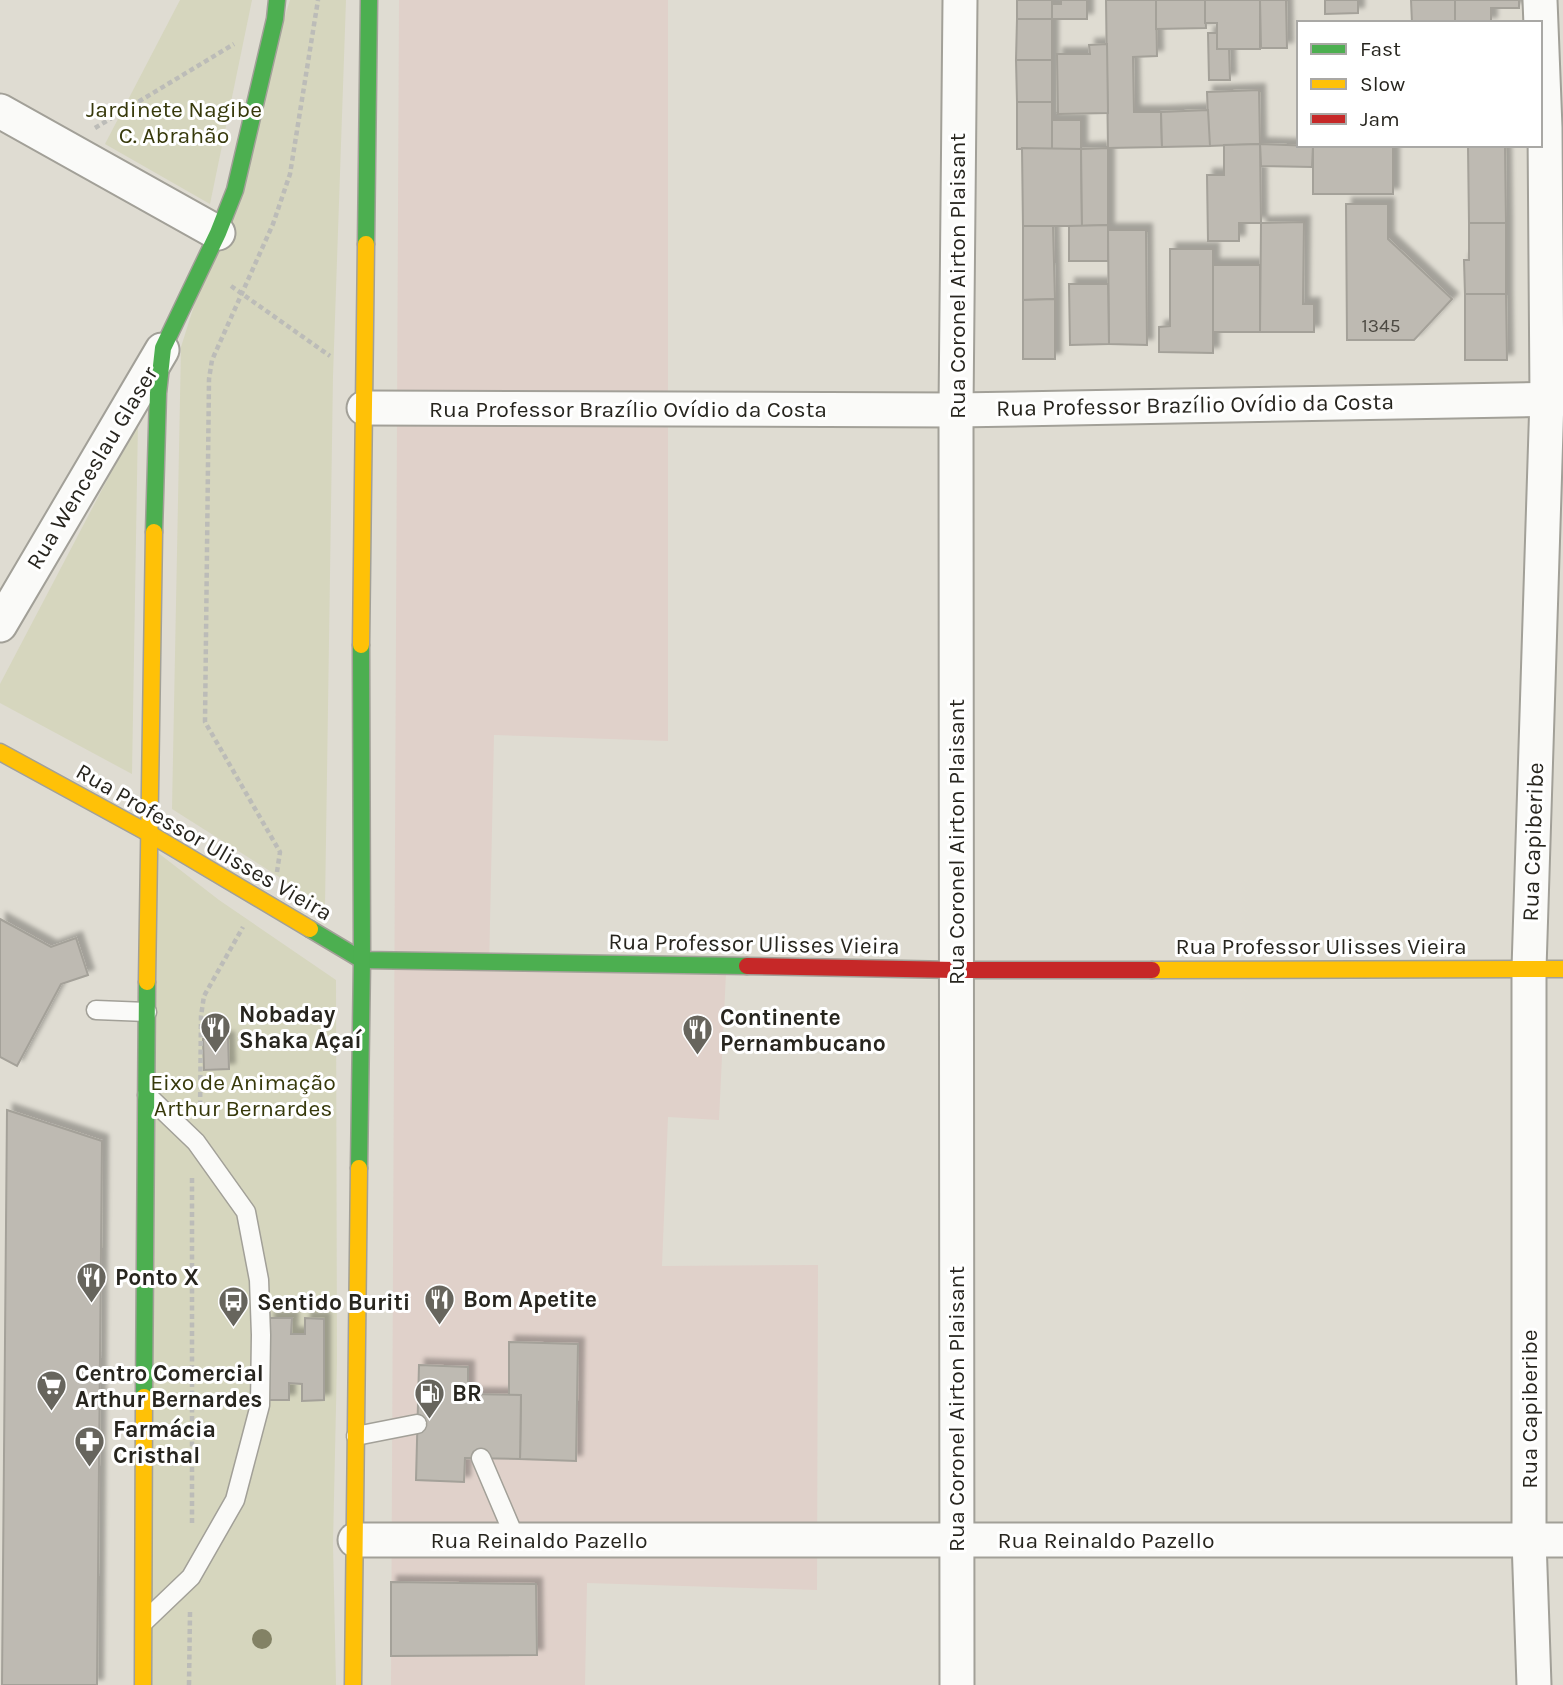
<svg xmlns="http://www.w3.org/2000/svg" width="1563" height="1685" font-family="Karla,sans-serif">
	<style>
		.commercial { fill: #e0d1ca }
		.green { fill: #d6d6be }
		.building { fill: #bebab2; stroke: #a4a199; stroke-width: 2; filter: url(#shadow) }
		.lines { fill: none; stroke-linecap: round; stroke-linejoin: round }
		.lane-casing { stroke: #a2a098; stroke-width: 21 }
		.street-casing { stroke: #a2a098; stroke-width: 37 }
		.fast-casing { stroke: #a2a098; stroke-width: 19 }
		.slow-casing { stroke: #a2a098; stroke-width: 19 }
		.jam-casing { stroke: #a2a098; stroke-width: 19 }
		.path { stroke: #bcbcb8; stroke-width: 4.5; stroke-dasharray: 5 3.5; stroke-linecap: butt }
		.lane { stroke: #fafaf8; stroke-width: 18 }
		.street { stroke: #fafaf8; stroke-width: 33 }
		.fast { stroke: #4caf50; stroke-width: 16 }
		.slow { stroke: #ffc107; stroke-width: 16 }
		.jam { stroke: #c62828; stroke-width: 16 }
		.tree { fill: #838265 }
		.labels { text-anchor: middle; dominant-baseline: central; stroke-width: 6; stroke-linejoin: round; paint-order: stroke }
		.number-label { font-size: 19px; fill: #4d4a43 }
		.park-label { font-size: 23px; fill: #37390b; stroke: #fff }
		.street-label { font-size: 23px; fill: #27251e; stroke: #fff }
		.poi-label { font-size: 23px; font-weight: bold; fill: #27251e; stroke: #fff; text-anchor: start }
	</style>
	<defs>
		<filter id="shadow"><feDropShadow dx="6" dy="-6" stdDeviation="2" flood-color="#0004"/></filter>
	</defs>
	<rect width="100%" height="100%" fill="#dfdcd2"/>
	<polygon class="commercial" points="399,0 668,0 668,741 494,735 489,970 726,973 719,1120 668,1117 662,1266 818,1265 817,1590 587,1583 585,1685 391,1685"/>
	<g class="green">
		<polygon points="180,0 252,0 210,204 105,144"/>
		<polygon points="290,0 346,0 333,376 325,906 172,809 181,347"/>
		<polygon points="138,421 132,774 0,703 0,684"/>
		<polygon points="157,852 219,900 336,980 337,1362 333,1543 336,1685 151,1685"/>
	</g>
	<g class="building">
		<rect x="1017" y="0" width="35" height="19"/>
		<polygon points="1061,0 1087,0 1087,19 1052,19 1052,4 1061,4"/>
		<polygon points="1106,0 1156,0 1157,56 1133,57 1134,112 1161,112 1162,147 1108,148"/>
		<polygon points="1156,0 1205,0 1206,28 1156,29"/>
		<polygon points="1205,0 1260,0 1260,49 1217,49 1217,23 1205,23"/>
		<polygon points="1260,0 1286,0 1287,48 1261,48"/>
		<polygon points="1325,0 1358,0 1358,13 1325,14"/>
		<polygon points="1411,0 1455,0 1455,23 1412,23"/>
		<polygon points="1455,0 1519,0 1519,8 1491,8 1491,23 1455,23"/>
		<polygon points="1017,19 1052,19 1052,60 1016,60"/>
		<polygon points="1208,33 1217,33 1217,49 1229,49 1230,80 1209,80"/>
		<polygon points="1107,44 1108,113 1058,114 1057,54 1090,54 1089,45"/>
		<polygon points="1016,60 1052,60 1052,102 1017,102"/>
		<polygon points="1259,90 1260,144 1209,146 1207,92"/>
		<rect x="1017" y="102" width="35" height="47"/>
		<polygon points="1208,110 1210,146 1162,147 1161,112"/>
		<rect x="1052" y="120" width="29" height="29"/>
		<polygon points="1260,144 1313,146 1312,167 1261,166"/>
		<polygon points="1260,144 1261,223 1239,223 1239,241 1208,241 1207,175 1224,175 1224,145"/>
		<polygon points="1519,145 1468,147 1415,145"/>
		<rect x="1313" y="146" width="80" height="48"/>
		<polygon points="1468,147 1505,147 1506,223 1469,223"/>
		<polygon points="1022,148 1081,149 1082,226 1023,226"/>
		<polygon points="1108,148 1108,225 1082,226 1081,149"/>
		<polygon points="1346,204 1388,204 1388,239 1452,299 1414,340 1347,340"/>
		<polygon points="1304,222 1303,304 1314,304 1314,332 1260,332 1261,223"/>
		<polygon points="1469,223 1506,223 1506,294 1465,294 1464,260 1469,260"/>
		<polygon points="1108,225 1108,261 1069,261 1069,226"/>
		<polygon points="1023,226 1053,226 1055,299 1023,300"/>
		<polygon points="1108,230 1146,230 1147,345 1109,344"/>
		<polygon points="1170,249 1213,249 1213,353 1159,352 1159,327 1170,326"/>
		<rect x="1213" y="265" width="47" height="67"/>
		<polygon points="1069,284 1108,284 1109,344 1070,345"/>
		<polygon points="1465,294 1506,294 1507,360 1465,360"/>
		<polygon points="1055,299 1055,359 1023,359 1023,300"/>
		<polygon points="0,919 51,947 76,938 88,975 61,984 17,1066 0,1057"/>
		<polygon points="228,1038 229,1069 204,1070 203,1039"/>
		<polygon points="7,1110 102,1141 97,1685 2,1685"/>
		<polygon points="269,1318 292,1318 291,1334 305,1334 305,1318 324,1319 324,1400 302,1401 302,1384 289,1383 289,1400 269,1400"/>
		<polygon points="509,1342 578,1344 576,1461 520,1459 521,1395 509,1395"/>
		<polygon points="419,1365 468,1367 468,1394 521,1395 520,1459 465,1458 464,1482 416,1480"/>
		<polygon points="391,1582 536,1584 537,1655 391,1656"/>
	</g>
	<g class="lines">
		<defs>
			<g id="lane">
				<polyline points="96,1010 147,1012"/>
				<polyline points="356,1436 417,1424"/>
				<polyline points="481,1458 516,1540"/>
				<polyline points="145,1621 191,1577 235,1500 260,1405 261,1335 259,1280 246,1212 196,1142 147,1095"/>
			</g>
			<g id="street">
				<polyline points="0,111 218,233"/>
				<polyline points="364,408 956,410 1563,399"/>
				<polyline points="0,625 162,350"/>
				<polyline points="355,1540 1563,1540"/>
				<polyline points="957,1685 956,410 960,0"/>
				<polyline points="1534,1685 1529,1540 1529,969 1547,398 1545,128 1540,0"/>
			</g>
			<g id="fast">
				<polyline points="366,244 369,0"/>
				<polyline points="154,532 158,393 163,348 218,233 235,190 275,19 277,0"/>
				<polyline points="310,929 362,960 747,966"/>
				<polyline points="359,1168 362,960 361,645"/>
				<polyline points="144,1397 147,982"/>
			</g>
			<g id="slow">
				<polyline points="361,645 366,244"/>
				<polyline points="0,752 150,834 310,929"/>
				<polyline points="1152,970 1563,969"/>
				<polyline points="147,982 154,532"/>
				<polyline points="143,1685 144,1397"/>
				<polyline points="353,1685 359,1168"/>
			</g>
			<polyline id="jam" points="747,966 955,970 1152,970"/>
		</defs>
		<use href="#lane" class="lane-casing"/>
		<use href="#street" class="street-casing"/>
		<use href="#fast" class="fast-casing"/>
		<use href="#slow" class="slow-casing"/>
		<use href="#jam" class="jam-casing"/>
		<g class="path">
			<polyline points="95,128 234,44"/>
			<polyline points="231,286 330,356"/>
			<polyline points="277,872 280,852 205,722 209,379 212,360 273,224 290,174 318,0"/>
			<polyline points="200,1114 201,1016 204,996 243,927"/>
			<polyline points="192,1523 192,1178"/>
			<polyline points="189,1685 190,1612"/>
		</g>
		<use href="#lane" class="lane"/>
		<use href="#street" class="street"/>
		<use href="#fast" class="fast"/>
		<use href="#slow" class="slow"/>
		<use href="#jam" class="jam"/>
	</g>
	<circle class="tree" cx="262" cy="1639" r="10"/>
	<defs>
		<symbol id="restaurant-pin" viewBox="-11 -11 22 30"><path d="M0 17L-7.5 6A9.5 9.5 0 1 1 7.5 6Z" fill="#67655d" stroke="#fff"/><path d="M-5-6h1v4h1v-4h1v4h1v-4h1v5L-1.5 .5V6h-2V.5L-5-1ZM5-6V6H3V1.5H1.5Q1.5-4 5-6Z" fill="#fff"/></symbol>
		<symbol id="bus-pin" viewBox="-11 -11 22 30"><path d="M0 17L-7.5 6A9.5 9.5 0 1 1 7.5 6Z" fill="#67655d" stroke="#fff"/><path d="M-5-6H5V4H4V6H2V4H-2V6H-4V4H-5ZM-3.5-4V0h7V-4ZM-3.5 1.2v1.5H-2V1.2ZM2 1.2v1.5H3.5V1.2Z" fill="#fff"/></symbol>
		<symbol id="supermarket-pin" viewBox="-11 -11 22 30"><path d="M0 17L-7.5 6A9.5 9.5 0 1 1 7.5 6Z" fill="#67655d" stroke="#fff"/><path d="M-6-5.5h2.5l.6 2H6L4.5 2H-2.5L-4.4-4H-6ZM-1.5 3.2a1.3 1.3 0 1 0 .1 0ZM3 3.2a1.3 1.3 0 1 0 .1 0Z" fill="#fff"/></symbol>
		<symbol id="fuel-pin" viewBox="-11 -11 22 30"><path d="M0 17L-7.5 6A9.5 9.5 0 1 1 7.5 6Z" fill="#67655d" stroke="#fff"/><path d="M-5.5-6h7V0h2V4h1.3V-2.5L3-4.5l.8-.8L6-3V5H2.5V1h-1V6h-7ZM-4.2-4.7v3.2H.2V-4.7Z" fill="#fff"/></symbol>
		<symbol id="pharmacy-pin" viewBox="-11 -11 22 30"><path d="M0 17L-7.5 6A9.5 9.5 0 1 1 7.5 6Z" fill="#67655d" stroke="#fff"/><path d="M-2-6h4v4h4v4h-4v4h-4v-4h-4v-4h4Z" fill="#fff"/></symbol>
	</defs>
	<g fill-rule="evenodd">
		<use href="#restaurant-pin" x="198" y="1010" width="35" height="47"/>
		<use href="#restaurant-pin" x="680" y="1012" width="35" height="47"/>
		<use href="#restaurant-pin" x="74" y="1260" width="35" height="47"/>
		<use href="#restaurant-pin" x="422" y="1282" width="35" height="47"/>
		<use href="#bus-pin" x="216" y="1284" width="35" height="47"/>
		<use href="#supermarket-pin" x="34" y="1368" width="35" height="47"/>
		<use href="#fuel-pin" x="412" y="1376" width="35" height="47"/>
		<use href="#pharmacy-pin" x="72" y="1424" width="35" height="47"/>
	</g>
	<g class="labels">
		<g class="number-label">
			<text x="1381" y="326">1345</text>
		</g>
		<g class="park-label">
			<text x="174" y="109">Jardinete Nagibe<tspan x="174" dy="26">C. Abrahão</tspan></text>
			<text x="243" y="1082">Eixo de Animação<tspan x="243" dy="26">Arthur Bernardes</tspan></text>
		</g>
		<g class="street-label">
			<text transform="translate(957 276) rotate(-90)">Rua Coronel Airton Plaisant</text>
			<text transform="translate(1195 405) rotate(-1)">Rua Professor Brazílio Ovídio da Costa</text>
			<text x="628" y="409">Rua Professor Brazílio Ovídio da Costa</text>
			<text transform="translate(92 468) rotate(-59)">Rua Wenceslau Glaser</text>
			<text transform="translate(204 842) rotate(30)">Rua Professor Ulisses Vieira</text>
			<text transform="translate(956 842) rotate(-90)">Rua Coronel Airton Plaisant</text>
			<text transform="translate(1533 842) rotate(-88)">Rua Capiberibe</text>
			<text transform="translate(754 944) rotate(1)">Rua Professor Ulisses Vieira</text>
			<text x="1321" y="946">Rua Professor Ulisses Vieira</text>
			<text transform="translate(956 1409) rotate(-90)">Rua Coronel Airton Plaisant</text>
			<text transform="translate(1529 1409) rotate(-90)">Rua Capiberibe</text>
			<text x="539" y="1540">Rua Reinaldo Pazello</text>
			<text x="1106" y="1540">Rua Reinaldo Pazello</text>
		</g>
		<g class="poi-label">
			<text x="239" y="1014">Nobaday<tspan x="239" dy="26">Shaka Açaí</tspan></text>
			<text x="720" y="1017">Continente<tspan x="720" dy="26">Pernambucano</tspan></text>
			<text x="115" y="1277">Ponto X</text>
			<text x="463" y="1299">Bom Apetite</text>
			<text x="257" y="1302">Sentido Buriti</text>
			<text x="75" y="1373">Centro Comercial<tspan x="75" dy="26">Arthur Bernardes</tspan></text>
			<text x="452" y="1393">BR</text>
			<text x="113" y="1429">Farmácia<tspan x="113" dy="26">Cristhal</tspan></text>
		</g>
	</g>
	<rect x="1297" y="21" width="245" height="126" fill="#ffffff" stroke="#a9a8a5" stroke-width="2"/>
	<rect x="1311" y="44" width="35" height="10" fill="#4caf50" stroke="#a9a8a5" stroke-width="2"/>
	<text x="1360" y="56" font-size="21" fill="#27251e">Fast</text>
	<rect x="1311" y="79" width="35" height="10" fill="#ffc107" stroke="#a9a8a5" stroke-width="2"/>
	<text x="1360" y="91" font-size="21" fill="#27251e">Slow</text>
	<rect x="1311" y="114" width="35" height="10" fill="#c62828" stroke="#a9a8a5" stroke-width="2"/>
	<text x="1360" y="126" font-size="21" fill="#27251e">Jam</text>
</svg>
